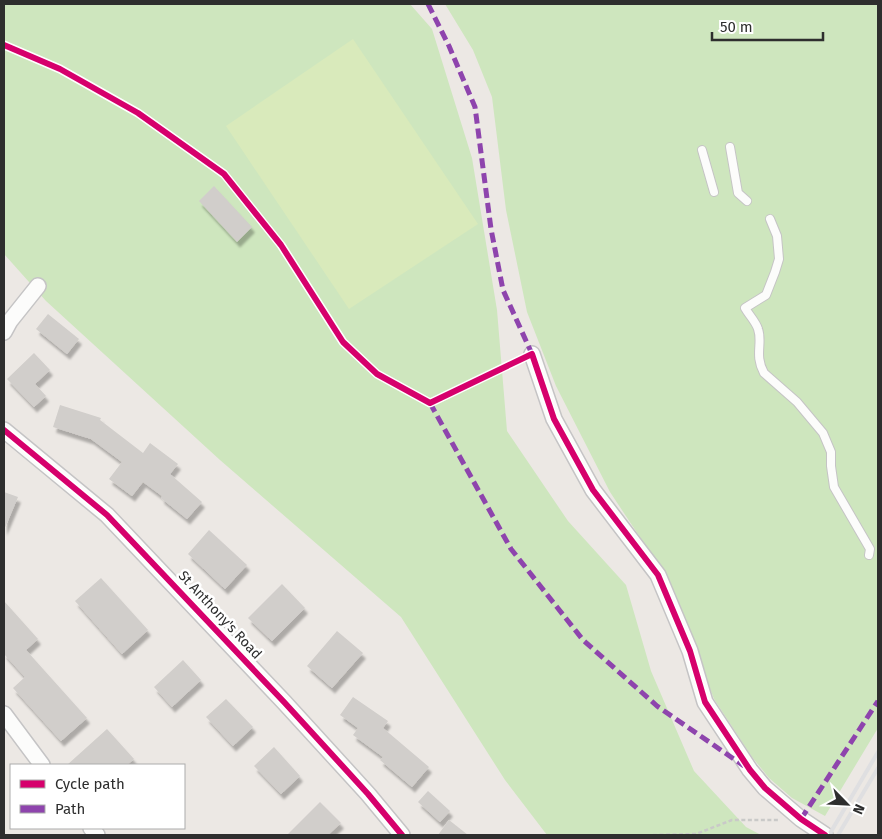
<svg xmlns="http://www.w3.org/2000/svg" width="882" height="839" font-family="'Fira Sans',sans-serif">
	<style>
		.green { fill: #cee6be }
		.pitch { fill: #d9eabb }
		.building { fill: #d1cecb; filter: url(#shadow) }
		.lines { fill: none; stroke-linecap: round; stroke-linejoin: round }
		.service-casing { stroke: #c5c4c5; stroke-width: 10 }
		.minor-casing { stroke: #c5c4c5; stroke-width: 18 }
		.path { stroke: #c9c9c8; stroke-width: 2.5; stroke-dasharray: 4 2.5; stroke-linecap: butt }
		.service { stroke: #fcfcfb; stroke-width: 8 }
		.minor { stroke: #fcfcfb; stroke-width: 15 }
		.rail { stroke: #dfdfe1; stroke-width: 4 }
		.quiet { stroke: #8e44ad; stroke-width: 5; stroke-dasharray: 10 5; stroke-linecap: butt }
		.cycleway-casing { stroke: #fff; stroke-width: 9 }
		.cycleway { stroke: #d6006c; stroke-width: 6 }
		.labels { text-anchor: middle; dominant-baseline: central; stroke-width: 5; stroke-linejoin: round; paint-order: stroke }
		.street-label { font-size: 14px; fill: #2e2e2e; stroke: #fff }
	</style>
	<defs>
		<filter id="shadow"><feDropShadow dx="3" dy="5.5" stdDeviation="1" flood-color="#0004"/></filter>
	</defs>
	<rect width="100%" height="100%" fill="#ece8e4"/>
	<g class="green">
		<polygon points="4,4 410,4 432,29 472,158 497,310 507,431 568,521 626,585 651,671 694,771 746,827 761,835 547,835 505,780 401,617 220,460 46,301 4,254"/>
		<polygon points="445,4 878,4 878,728 825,816 792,798 769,778 752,757 714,699 669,581 610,492 556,386 527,312 506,210 492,97 473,50"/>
	</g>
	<polygon class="pitch" points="353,39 478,224 349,309 226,126"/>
	<g class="building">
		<polygon points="214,186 252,227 237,242 199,201"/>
		<polygon points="48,314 79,339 67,354 36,329"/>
		<polygon points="34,353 50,370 35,384 46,396 34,407 7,379"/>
		<polygon points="60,405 101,418 100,420 143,453 150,443 178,464 170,474 202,502 187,519 161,498 162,496 143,482 132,496 109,479 122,462 91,439 53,427"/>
		<polygon points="4,492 18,497 4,530"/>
		<polygon points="209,530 247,565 225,589 188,554"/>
		<polygon points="101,578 148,630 122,654 75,601"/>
		<polygon points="282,584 305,608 272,641 248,618"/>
		<polygon points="4,601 38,639 26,650 87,718 61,741 13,688 25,677 4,654"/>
		<polygon points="337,631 363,653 332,688 307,666"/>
		<polygon points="183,660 201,680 172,707 154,687"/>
		<polygon points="353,697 388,721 383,728 429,767 412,787 380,760 383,757 353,735 358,728 340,715"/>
		<polygon points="226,699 253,727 233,746 206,717"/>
		<polygon points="107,729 134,759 127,765 67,765"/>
		<polygon points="274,747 300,776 281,794 254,766"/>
		<polygon points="428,791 450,811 440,822 418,802"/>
		<polygon points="320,802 341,823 328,835 287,835"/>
		<polygon points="449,820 468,835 438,835"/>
	</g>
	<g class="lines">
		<defs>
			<g id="service">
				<polyline points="730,147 738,193 747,201"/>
				<polyline points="702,150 714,192"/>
				<path d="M770 219 777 236 779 259 775 272 766 295 745 308C749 315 756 322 758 329 763 343 754 355 764 373L797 402 823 433 831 452V466L834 487 870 549 869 555"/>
			</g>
			<g id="minor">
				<polyline points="4,332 10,321 38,286"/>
				<polyline points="532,354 554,419 593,490 658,575 690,651 705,702 750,770 765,788 801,819 825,835"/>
				<polyline points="4,430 107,515 284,702 368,794 402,835"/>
				<polyline points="4,714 42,765"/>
				<polyline points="91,828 97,835"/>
			</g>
		</defs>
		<use href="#service" class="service-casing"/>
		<use href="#minor" class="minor-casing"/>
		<polyline class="path" points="653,835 696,834 732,820 779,820"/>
		<use href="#service" class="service"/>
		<use href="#minor" class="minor"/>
		<g class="rail">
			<polyline points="829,835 878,752"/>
			<polyline points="838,835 878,768"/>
		</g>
		<g class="quiet">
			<polyline points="428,4 449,46 475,107 491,229 503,290 532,354"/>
			<polyline points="430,403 511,549 583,640 657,706 744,766"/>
			<polyline points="801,819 878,701"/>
		</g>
		<defs>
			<g id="cycleway">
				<polyline points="4,45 60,69 138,113 224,174 281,245 343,342 377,374 430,403 532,354 554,419 593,490 658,575 690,651 705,702 750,770 765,788 801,819 825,835"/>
				<polyline points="4,430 107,515 284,702 368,794 402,835"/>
			</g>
		</defs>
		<use href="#cycleway" class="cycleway-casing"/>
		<use href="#cycleway" class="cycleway"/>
	</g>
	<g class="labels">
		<g class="street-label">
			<text transform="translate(220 615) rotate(47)">St Anthony's Road</text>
		</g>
	</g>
	<rect width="882" height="839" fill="none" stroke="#2e2e2e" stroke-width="10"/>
	<rect x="10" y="764" width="175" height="65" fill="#ffffff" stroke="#ababab"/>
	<rect x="20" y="780" width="25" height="8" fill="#d6006c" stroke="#ababab"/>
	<text x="55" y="789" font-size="15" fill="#2e2e2e">Cycle path</text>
	<rect x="20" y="805" width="25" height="8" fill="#8e44ad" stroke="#ababab"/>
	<text x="55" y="814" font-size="15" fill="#2e2e2e">Path</text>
	<g transform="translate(847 804) rotate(114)" stroke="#ffffff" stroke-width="4" paint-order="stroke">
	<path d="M0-4L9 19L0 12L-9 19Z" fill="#2e2e2e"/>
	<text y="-8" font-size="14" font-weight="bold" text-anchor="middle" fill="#2e2e2e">N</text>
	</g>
	<path d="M712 32v8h111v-8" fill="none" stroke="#2e2e2e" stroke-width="2.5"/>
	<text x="720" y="32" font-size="15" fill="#2e2e2e" stroke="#ffffff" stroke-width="4" paint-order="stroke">50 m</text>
</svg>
